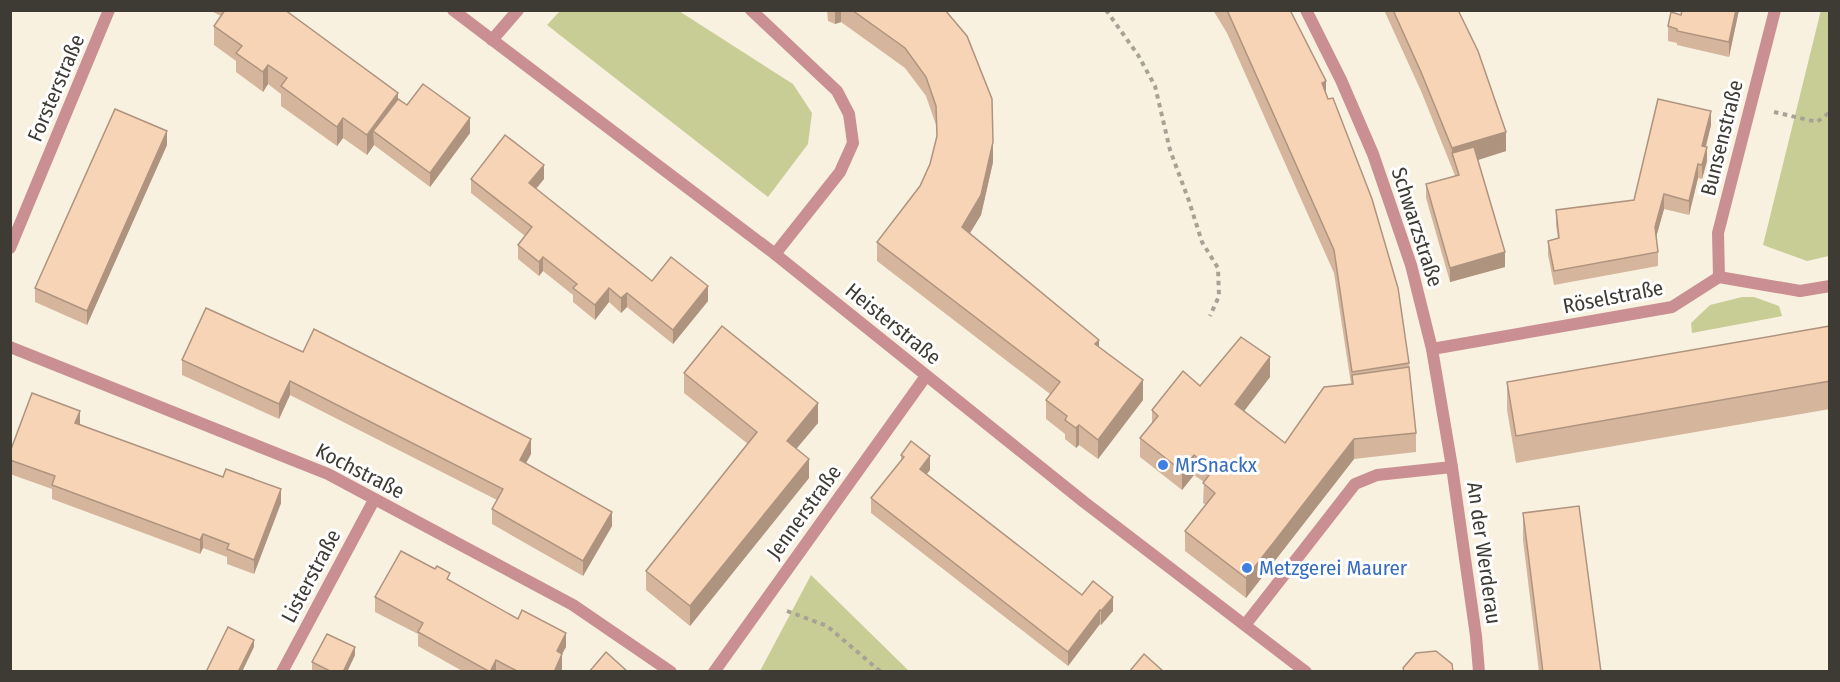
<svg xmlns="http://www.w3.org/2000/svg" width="1840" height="682" font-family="'Fira Sans Condensed',sans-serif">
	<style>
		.green { fill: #c8cd96 }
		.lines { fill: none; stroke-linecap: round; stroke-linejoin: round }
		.path { stroke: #a7a295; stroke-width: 4; stroke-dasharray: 4.5 4.5; stroke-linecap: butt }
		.street { stroke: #c98f93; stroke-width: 12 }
		.wall { fill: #d5b69d }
		.shaded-wall { fill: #ae947f }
		.building { fill: #f8d4b6; stroke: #ae947f; stroke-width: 1.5 }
		.shop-dot { fill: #3f7fe0; stroke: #fff; stroke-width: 2 }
		.labels { text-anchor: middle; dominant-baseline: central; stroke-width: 6; stroke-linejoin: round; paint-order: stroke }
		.street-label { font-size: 21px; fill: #3e3b34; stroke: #fff }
		.shop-label { font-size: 21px; fill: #366cbe; stroke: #fff; text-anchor: start }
	</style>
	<rect width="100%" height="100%" fill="#f9f1e0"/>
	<g class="green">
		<polygon points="1821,10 1830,11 1829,256 1807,261 1763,245"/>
		<polygon points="560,11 679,11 793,84 812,113 808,144 768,197 547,25"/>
		<polygon points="1742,297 1754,297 1779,306 1782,316 1692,333 1691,323 1710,305"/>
		<polygon points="811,575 909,671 760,671"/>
	</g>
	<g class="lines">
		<g class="path">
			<polyline points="1106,10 1138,55 1155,86 1170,150 1189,201 1202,242 1218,268 1219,296 1210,316"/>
			<polyline points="1774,112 1817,122 1830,112"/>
			<polyline points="787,611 827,626 881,672"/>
		</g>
		<g class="street">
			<polyline points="453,10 775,254 1084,502 1306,672"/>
			<polyline points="751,10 837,91 849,114 853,143 840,172 775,254"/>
			<polyline points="1306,10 1341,80 1373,154 1411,265 1432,349 1452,467"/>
			<polyline points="492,40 518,10"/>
			<polyline points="10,248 109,10"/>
			<polyline points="1719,277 1718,233 1775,10"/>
			<polyline points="10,347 328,474 573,605 671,672"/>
			<polyline points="1432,349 1672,307 1719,277 1800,291 1830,286"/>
			<polyline points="1245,625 1355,484 1377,475 1452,467 1476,636 1479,672"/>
			<polyline points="282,672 374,500"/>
			<polyline points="714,672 926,376"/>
		</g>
	</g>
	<g class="wall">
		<polygon points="209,10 285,10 407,105 470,133 430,187 374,145 367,155 343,138 337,146 281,106 281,94 268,84 263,92 236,72 236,61 214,45 214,26 221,16"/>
		<polygon points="827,10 945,10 993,162 981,215 970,233 1099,347 1143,400 1098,459 1079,445 1076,448 1065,439 1065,434 1046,419 1046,400 1050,394 877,261 877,242 920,186 930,164 937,137 936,125 926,96 905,68 841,22 835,24 828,21"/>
		<polygon points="1213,10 1290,10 1326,93 1409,363 1416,433 1416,452 1354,459 1246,598 1185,551 1185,531 1206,505 1203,503 1204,482 1194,475 1182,490 1140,457 1140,438 1152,424 1152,410 1200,386 1270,377 1244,411 1285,443 1351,384 1334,273 1227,33"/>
		<polygon points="1384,10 1458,10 1506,151 1478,160 1505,267 1450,282 1426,198 1426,184 1455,176 1452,168 1421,91"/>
		<polygon points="1739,10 1729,57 1677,45 1677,43 1668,41 1668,26 1681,15"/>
		<polygon points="1711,125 1706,147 1707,161 1702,179 1698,178 1689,215 1664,209 1656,237 1658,252 1658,266 1554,285 1548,255 1548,241 1558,239 1556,225 1556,210 1634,200"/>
		<polygon points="167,145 87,325 35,302 35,288"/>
		<polygon points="471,179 544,179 536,189 652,281 708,301 673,344 627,307 621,313 609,302 595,320 573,302 573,295 543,271 539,276 518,259 518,245 525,236 471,193"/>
		<polygon points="1830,326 1830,409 1516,463 1507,410 1507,382"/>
		<polygon points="303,352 531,454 526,463 612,526 583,576 492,524 492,509 497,500 290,395 279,419 182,375 182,360"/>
		<polygon points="684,373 818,423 796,449 809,478 690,626 646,590 646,571 748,444 684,393"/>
		<polygon points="80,424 281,503 254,574 227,564 227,557 203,548 200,554 52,499 52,489 10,474 10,452"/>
		<polygon points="901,455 930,470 926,474 1082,595 1113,611 1101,625 1100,624 1068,666 871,513 871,498 901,460"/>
		<polygon points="1523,513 1601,672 1539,672 1523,540"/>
		<polygon points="450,581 566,647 562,654 562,669 561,672 464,672 418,646 418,634 375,612 375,597"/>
		<polygon points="355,655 347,672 316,672 312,670 312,662"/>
	</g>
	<g class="shaded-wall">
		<polygon points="835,10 841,10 841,22 835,24"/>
		<polygon points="1736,10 1739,10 1729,57 1729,42"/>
		<polygon points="268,65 268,84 263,92 263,72"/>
		<polygon points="1326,81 1326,104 1322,83"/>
		<polygon points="398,93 398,113 373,131 374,145 367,155 367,135"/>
		<polygon points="1711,111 1711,125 1702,160 1702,146"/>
		<polygon points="343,118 343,138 337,146 337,127"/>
		<polygon points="470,118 470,133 430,187 430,173"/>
		<polygon points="167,131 167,145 87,325 87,311"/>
		<polygon points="1506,132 1506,151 1456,167 1452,153 1452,148"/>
		<polygon points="993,142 993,162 981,215 962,246 962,227"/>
		<polygon points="1707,147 1707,161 1702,179 1702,165"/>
		<polygon points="1698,164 1698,178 1689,215 1689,201"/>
		<polygon points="544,165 544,179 529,197 529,183"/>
		<polygon points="1664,194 1664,209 1655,241 1655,227"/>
		<polygon points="1505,252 1505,267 1450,282 1450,268"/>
		<polygon points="543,257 543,271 539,276 539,262"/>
		<polygon points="708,286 708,301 673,344 673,330"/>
		<polygon points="609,288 609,302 595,320 595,305"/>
		<polygon points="627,293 627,307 621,313 621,298"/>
		<polygon points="1099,340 1099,359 1095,344"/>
		<polygon points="1270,357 1270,377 1235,423 1235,404"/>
		<polygon points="1143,380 1143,400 1098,459 1098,440"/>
		<polygon points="290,381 290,395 279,419 279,404"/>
		<polygon points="818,403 818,423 787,460 787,441"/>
		<polygon points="80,411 80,425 75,423"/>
		<polygon points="1079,425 1079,445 1076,448 1076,428"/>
		<polygon points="531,439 531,454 520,474 520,460"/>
		<polygon points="1354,439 1354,459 1246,598 1246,578"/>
		<polygon points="1194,455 1194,475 1182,490 1182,471"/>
		<polygon points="930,456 930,470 920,483 920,469"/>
		<polygon points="809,459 809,478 690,626 690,606"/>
		<polygon points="281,489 281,503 254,574 254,560"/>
		<polygon points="612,512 612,526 583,576 583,561"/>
		<polygon points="203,534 203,548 200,554 200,540"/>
		<polygon points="1113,597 1113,611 1101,625 1101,611"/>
		<polygon points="1100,610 1100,624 1068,666 1068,652"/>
		<polygon points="566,633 566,647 562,654 562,669 561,672 554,672 557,651"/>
		<polygon points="254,640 254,647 242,672 238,672"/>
		<polygon points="355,647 355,655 347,672 343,672"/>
		<polygon points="496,660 496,672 490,672"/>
	</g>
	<g class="building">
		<polygon points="225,10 285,10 398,93 367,135 343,118 337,127 281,86 287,78 268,65 263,72 236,53 242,46 214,26"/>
		<polygon points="852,10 945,10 967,36 992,99 993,142 981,195 962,227 1099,340 1095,344 1143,380 1098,440 1079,425 1076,428 1065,420 1067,416 1046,400 1060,382 877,242 920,186 930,164 937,136 936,106 926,77 905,48"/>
		<polygon points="1227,10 1290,10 1326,81 1322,83 1328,99 1333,98 1372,199 1398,288 1409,363 1352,372 1334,250"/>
		<polygon points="1393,10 1458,10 1478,51 1506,132 1452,148 1421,72"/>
		<polygon points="1682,10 1736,10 1729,42 1677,31 1677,29 1668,26 1671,12 1681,15"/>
		<polygon points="423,84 470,118 430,173 373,131 398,99 407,105"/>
		<polygon points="1658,99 1711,111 1702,146 1707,147 1702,165 1698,164 1689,201 1664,194 1655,227 1658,252 1554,271 1548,241 1559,238 1556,210 1634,200"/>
		<polygon points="115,109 167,131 87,311 35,288"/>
		<polygon points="505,135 544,165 529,183 652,281 671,257 708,286 673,330 627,293 621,298 609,288 595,305 573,288 577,284 543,257 539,262 518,245 532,227 471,179"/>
		<polygon points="1474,147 1505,252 1450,268 1426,184 1459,175 1452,153"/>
		<polygon points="206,308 303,352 314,329 531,439 520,460 612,512 583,561 492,509 503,489 290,381 279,404 182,360"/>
		<polygon points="722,326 818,403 787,441 809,459 690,606 646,571 757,432 684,373"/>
		<polygon points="1830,326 1830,381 1516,436 1507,382"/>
		<polygon points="1241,337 1270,357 1235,404 1285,443 1324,387 1353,384 1352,375 1409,367 1416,433 1354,439 1246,578 1185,531 1215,493 1203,483 1213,470 1194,455 1182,471 1140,438 1158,416 1152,410 1183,371 1200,386"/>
		<polygon points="32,393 80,411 75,423 223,477 226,469 281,489 254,560 227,549 229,544 203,534 200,540 52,485 55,476 10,460 10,452"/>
		<polygon points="911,441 930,456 920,469 1082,595 1093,581 1113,597 1101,611 1100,610 1068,652 871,498 904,457 901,455"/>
		<polygon points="1579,506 1601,672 1543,672 1523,513"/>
		<polygon points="401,551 435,569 437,566 450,573 447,579 518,619 522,610 566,633 557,651 562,654 554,672 519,672 496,660 490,672 418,632 423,623 375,597"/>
		<polygon points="228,627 254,640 238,672 206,672"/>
		<polygon points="327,634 355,647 343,672 332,672 312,662"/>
		<polygon points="1436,651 1452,664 1453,672 1404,672 1403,668 1416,653"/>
		<polygon points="606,652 628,672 589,672"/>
		<polygon points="1144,654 1164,672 1129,672"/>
	</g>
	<g class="shop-dot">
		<circle cx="1163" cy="465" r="6"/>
		<circle cx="1247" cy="568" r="6"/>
	</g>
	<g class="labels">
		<g class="street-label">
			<text transform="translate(56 88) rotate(-67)">Forsterstraße</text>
			<text transform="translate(1722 138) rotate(-76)">Bunsenstraße</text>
			<text transform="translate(1417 227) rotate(72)">Schwarzstraße</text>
			<text transform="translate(1613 297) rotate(-11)">Röselstraße</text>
			<text transform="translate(893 324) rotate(39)">Heisterstraße</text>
			<text transform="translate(360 471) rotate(27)">Kochstraße</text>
			<text transform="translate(804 512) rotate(-54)">Jennerstraße</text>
			<text transform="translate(1484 553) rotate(82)">An der Werderau</text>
			<text transform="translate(311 576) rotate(-62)">Listerstraße</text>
		</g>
		<g class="shop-label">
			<text x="1175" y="465">MrSnackx</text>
			<text x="1259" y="568">Metzgerei Maurer</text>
		</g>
	</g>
	<rect width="1840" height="682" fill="none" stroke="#3e3b34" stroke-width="24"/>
</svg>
